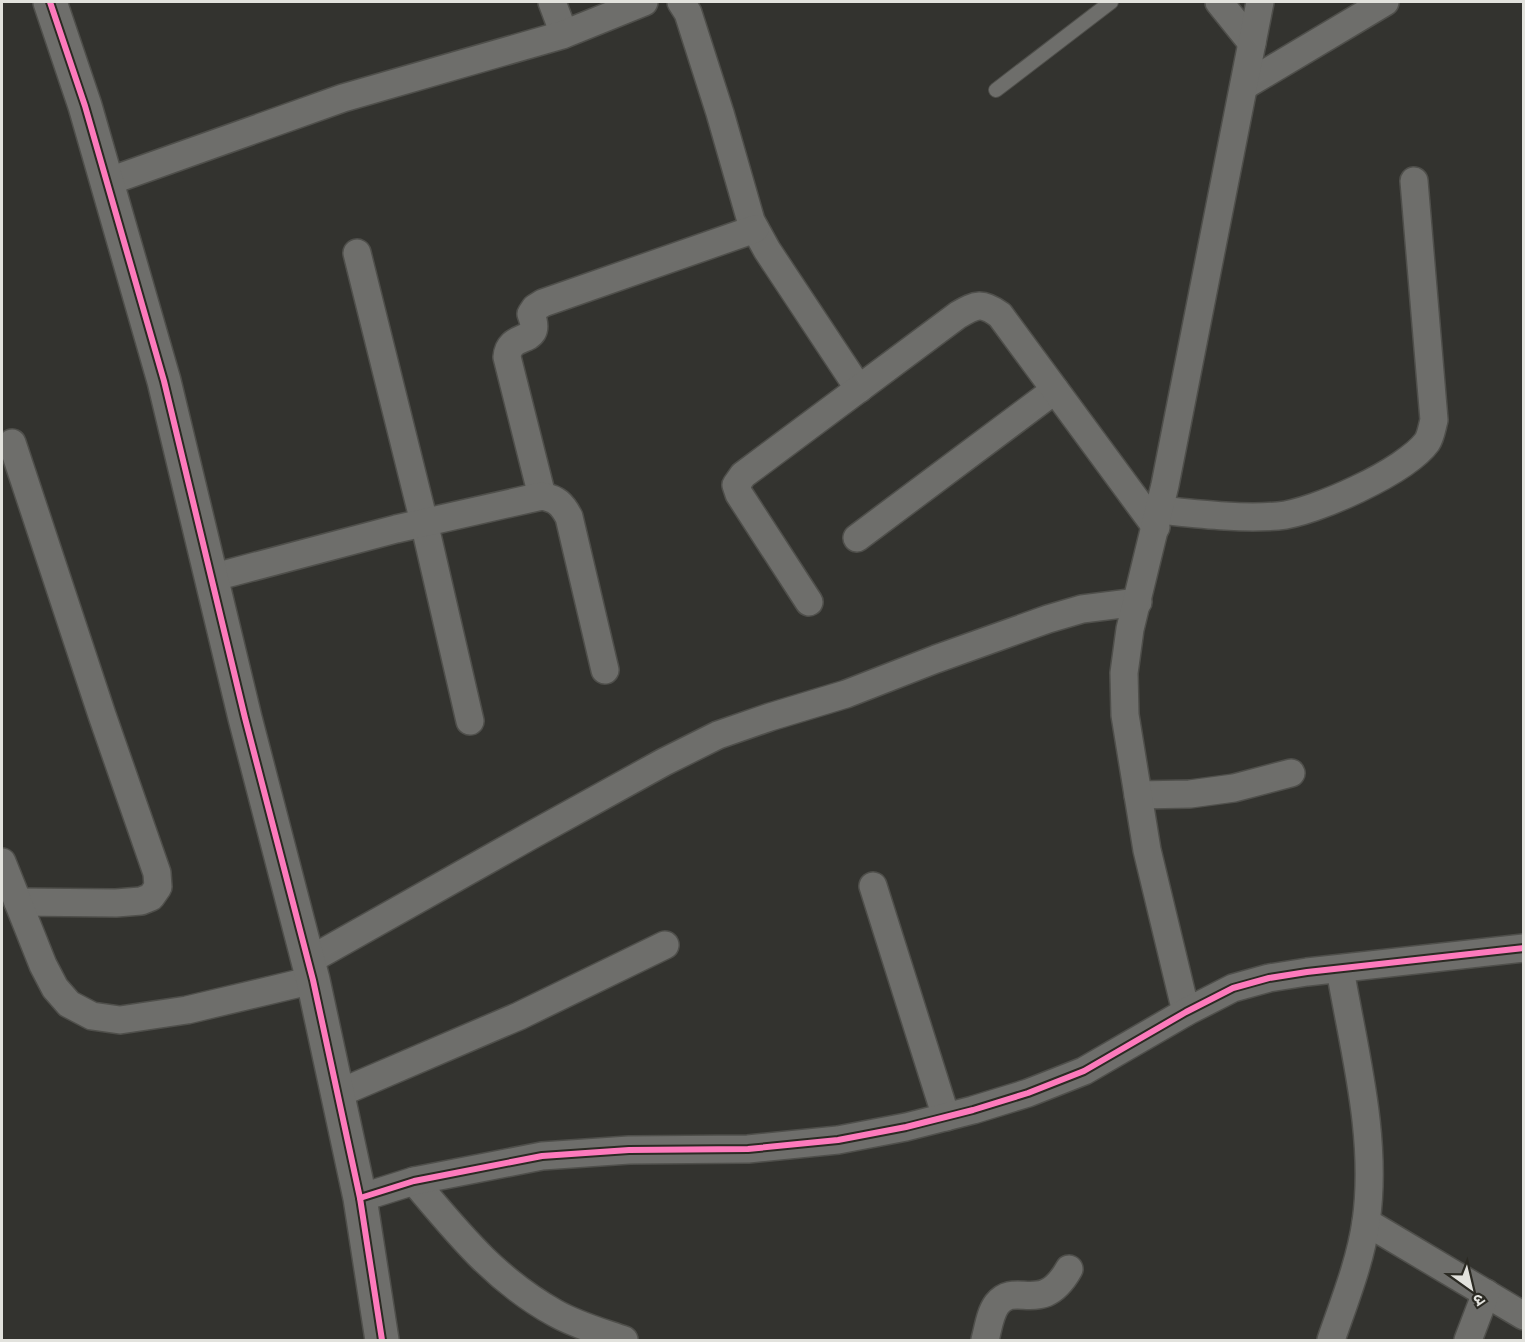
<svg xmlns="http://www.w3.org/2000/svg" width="1525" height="1342" font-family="Barlow,'Noto Sans Devanagari',sans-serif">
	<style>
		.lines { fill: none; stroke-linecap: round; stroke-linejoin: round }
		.service-casing { stroke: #4f4f4b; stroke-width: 16 }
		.minor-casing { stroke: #4f4f4b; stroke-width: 30 }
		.tertiary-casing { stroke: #4f4f4b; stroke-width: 36 }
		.service { stroke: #6e6e6b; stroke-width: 14 }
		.minor { stroke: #6e6e6b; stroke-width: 27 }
		.tertiary { stroke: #6e6e6b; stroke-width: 33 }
		.cycleway-casing { stroke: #2b2a23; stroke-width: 10 }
		.cycleway { stroke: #fd7abc; stroke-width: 6 }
	</style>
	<rect width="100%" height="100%" fill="#33332f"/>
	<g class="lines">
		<defs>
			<polyline id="service" points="996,90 1111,2"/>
			<g id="minor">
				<polyline points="552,2 564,34"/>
				<polyline points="681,2 688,13 720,113 751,221 767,250 859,389"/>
				<polyline points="1219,2 1252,43"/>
				<polyline points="1244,86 1385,2"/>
				<polyline points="107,182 343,98 562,35 644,2"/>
				<polyline points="357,253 424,522 470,721"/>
				<polyline points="12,443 102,715 157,873 158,887 151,897 141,901 116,903 18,902"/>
				<path d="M542 496 507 357C509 330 544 347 531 314L535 308 543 303 755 229"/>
				<path d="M1160 510C1199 514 1239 519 1278 516 1314 513 1406 471 1427 442 1431 436 1432 427 1434 420L1414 181"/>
				<polyline points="857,538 1055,390"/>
				<path d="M211 578 396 529 542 496C557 499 562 504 569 517L605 670"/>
				<path d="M809 602 739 494 736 485 743 475 958 315C977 304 982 302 1000 315L1156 527"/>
				<polyline points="1138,795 1190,794 1234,788 1291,773"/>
				<polyline points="2,862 43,965 55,988 69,1004 92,1016 120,1020 187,1010 313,980"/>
				<polyline points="873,886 946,1117"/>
				<polyline points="308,961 530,836 664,762 718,735 770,717 846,694 936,659 1048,619 1082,609 1138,602"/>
				<polyline points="1186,1012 1147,850 1125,715 1124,673 1130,629 1165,485 1260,2"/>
				<polyline points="337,1094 519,1016 665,945"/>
				<path d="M414 1181C458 1233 494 1279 555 1313 576 1325 601 1332 624 1340"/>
				<polyline points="360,1198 414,1181 542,1156 629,1150 748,1149 838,1140 906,1127 973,1110 1028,1093 1084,1071 1186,1012 1233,988 1269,978 1307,972 1524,948"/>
				<polyline points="1366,1222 1524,1316"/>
				<path d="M985 1340C988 1329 990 1313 997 1304 1016 1280 1042 1317 1069 1269"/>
				<path d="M1331 1340C1344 1302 1360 1263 1366 1222 1378 1138 1354 1051 1340 969"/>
				<polyline points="1468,1340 1486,1293"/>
			</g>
			<polyline id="tertiary" points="50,2 85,106 164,381 245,718 313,980 360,1198 382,1340"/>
		</defs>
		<use href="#service" class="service-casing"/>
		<use href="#minor" class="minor-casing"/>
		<use href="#tertiary" class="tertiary-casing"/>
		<use href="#service" class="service"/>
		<use href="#minor" class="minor"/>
		<use href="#tertiary" class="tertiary"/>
		<defs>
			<g id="cycleway">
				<polyline points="50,2 85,106 164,381 245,718 313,980 360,1198 382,1340"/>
				<polyline points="360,1198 414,1181 542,1156 629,1150 748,1149 838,1140 906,1127 973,1110 1028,1093 1084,1071 1186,1012 1233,988 1269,978 1307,972 1524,948"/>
			</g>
		</defs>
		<use href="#cycleway" class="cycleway-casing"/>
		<use href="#cycleway" class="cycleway"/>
	</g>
	<rect width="1525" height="1342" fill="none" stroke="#e2e2dd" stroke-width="6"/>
	<g transform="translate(1471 1288) rotate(146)" stroke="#2b2a23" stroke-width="4.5" paint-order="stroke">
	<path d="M0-4.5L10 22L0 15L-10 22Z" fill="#e2e2dd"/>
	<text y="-9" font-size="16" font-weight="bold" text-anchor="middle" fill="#e2e2dd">उ</text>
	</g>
</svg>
